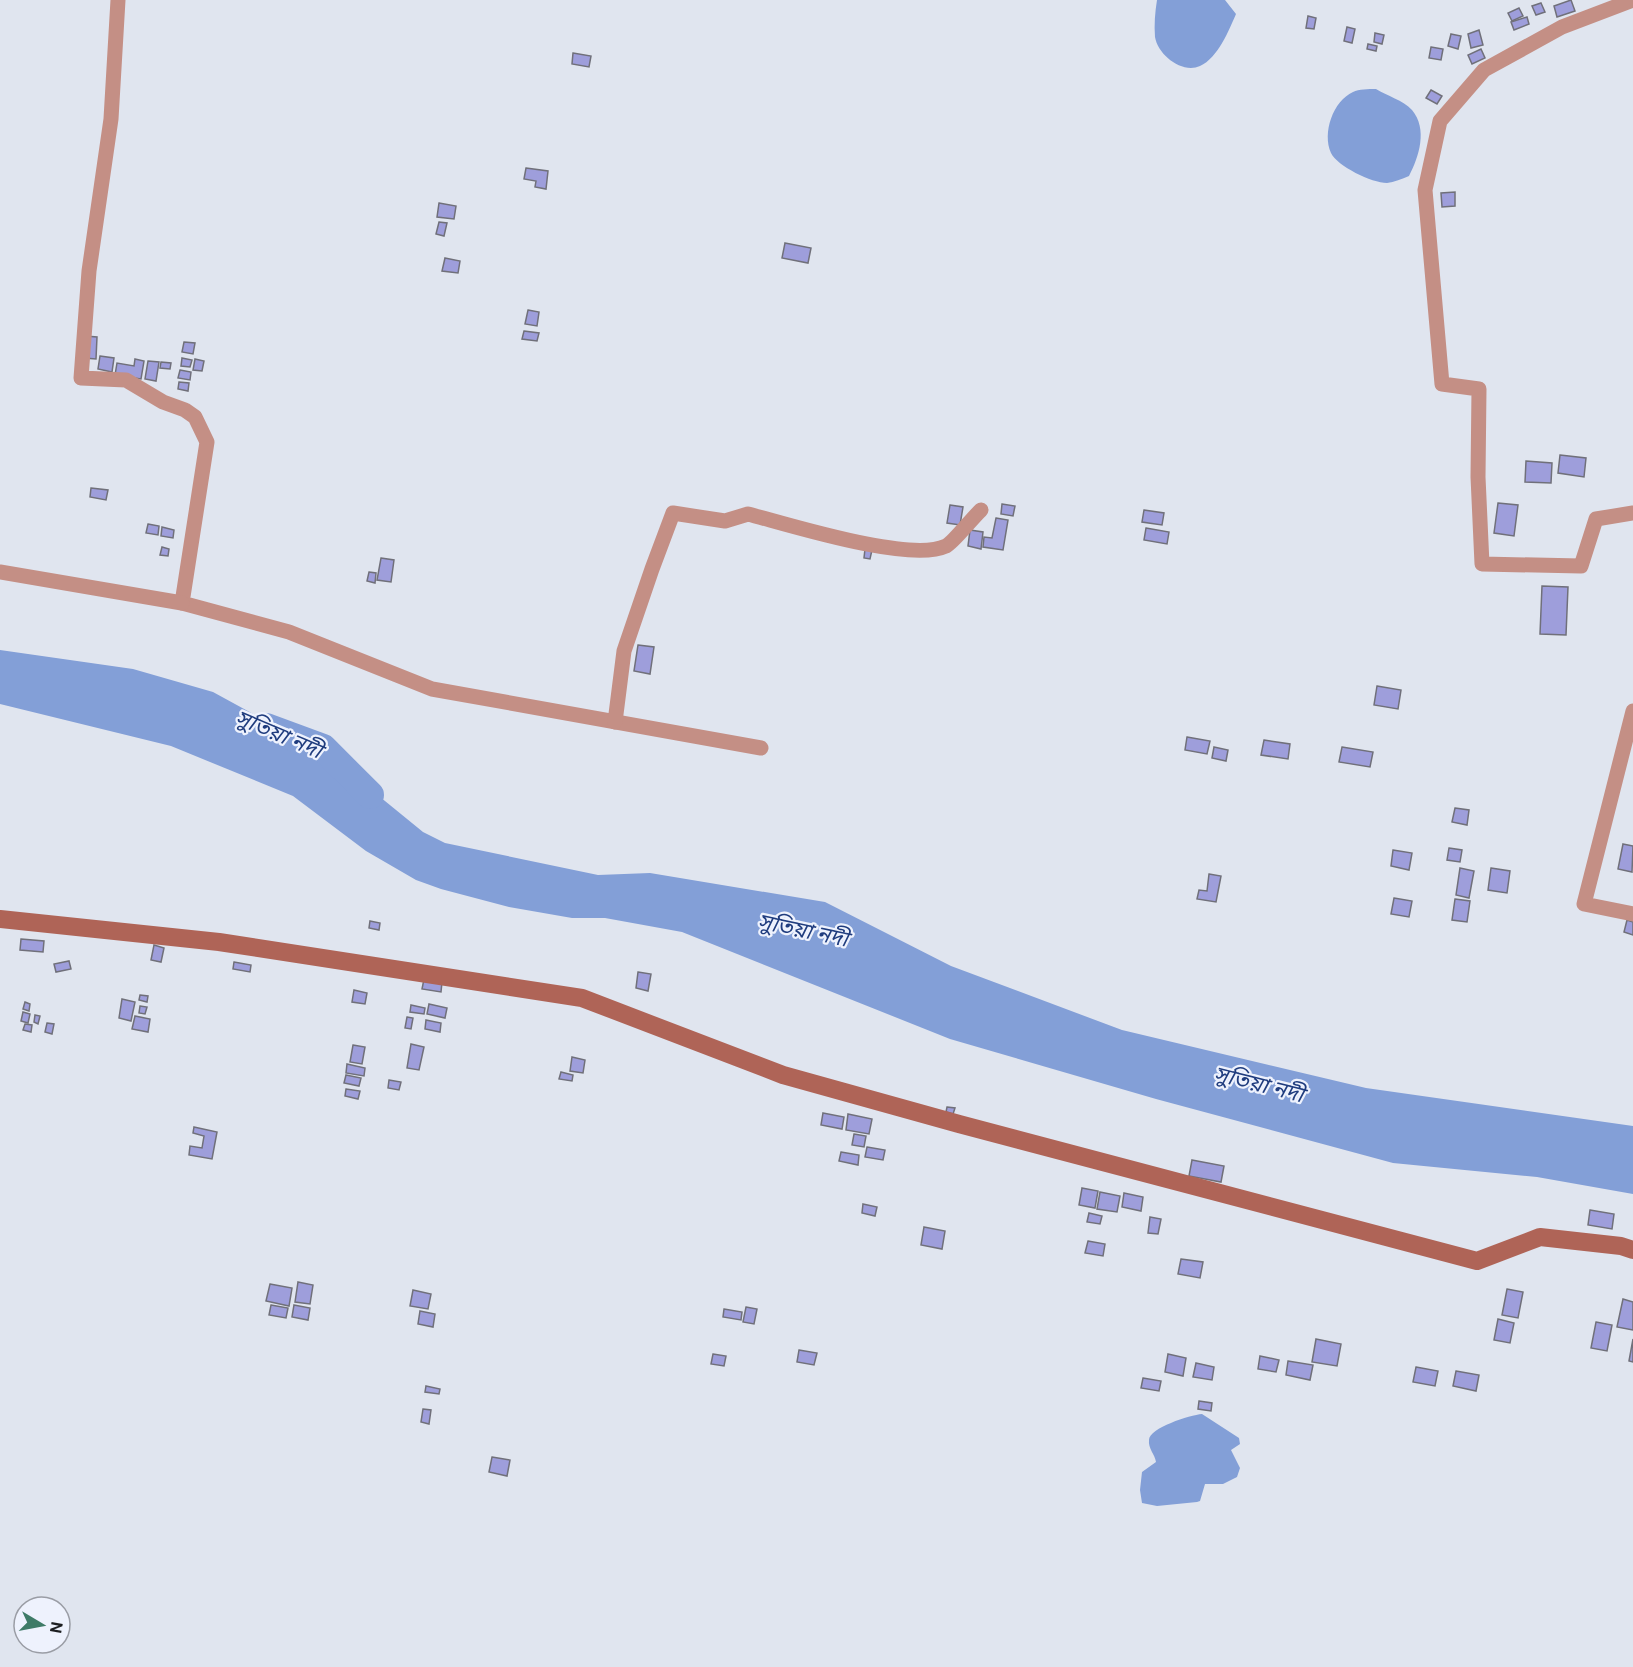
<svg xmlns="http://www.w3.org/2000/svg" width="1633" height="1667" font-family="Roboto,'Noto Sans Bengali',sans-serif">
	<style>
		.water { fill: #839fd7 }
		.lines { fill: none; stroke-linecap: round; stroke-linejoin: round }
		.river { stroke: #839fd7; stroke-width: 28 }
		.building { fill: #9e9edb; stroke: #70707a; stroke-width: 1.5 }
		.street { stroke: #c48f85; stroke-width: 15 }
		.secondary { stroke: #af6457; stroke-width: 18 }
		.labels { text-anchor: middle; dominant-baseline: central; stroke-width: 4.5; stroke-linejoin: round; paint-order: stroke }
		.water-label { font-size: 22px; font-style: italic; fill: #1f3c7e; stroke: #eef2fd }
	</style>
	<rect width="100%" height="100%" fill="#e0e5ef"/>
	<g class="water">
		<path d="M1157 0H1225L1236 14C1229 30 1218 58 1200 66 1182 74 1158 55 1155 37 1154 25 1155 12 1157 0Z"/>
		<path d="M1376 89C1387 96 1403 100 1412 110 1428 129 1419 157 1409 176 1402 179 1394 182 1387 183 1372 183 1337 166 1331 153 1322 133 1333 101 1353 92 1359 89 1368 89 1376 89Z"/>
		<polygon points="0,650 133,669 213,692 317,749 358,779 423,832 445,843 598,875 650,873 825,902 951,966 1122,1030 1366,1088 1633,1126 1633,1194 1537,1177 1393,1163 1156,1099 950,1039 682,932 605,918 572,918 509,907 441,889 416,880 366,851 293,796 171,746 0,704"/>
		<path d="M1202 1414 1239 1438 1240 1444 1231 1450 1240 1468 1237 1477 1223 1484H1205L1200 1501 1197 1502 1157 1506 1142 1503 1140 1490 1142 1472 1156 1462C1155 1454 1148 1449 1149 1440 1149 1428 1190 1415 1202 1414Z"/>
	</g>
	<g class="lines">
		<polyline class="river" points="266,727 323,748 370,795"/>
	</g>
	<g class="building">
		<polygon points="1571,0 1575,11 1557,17 1554,6"/>
		<polygon points="1541,3 1545,12 1536,15 1532,6"/>
		<polygon points="1519,8 1523,16 1512,21 1508,13"/>
		<polygon points="1308,16 1316,18 1314,29 1306,28"/>
		<polygon points="1527,17 1529,24 1514,30 1511,22"/>
		<polygon points="1347,27 1355,29 1352,43 1344,41"/>
		<polygon points="1479,30 1483,45 1471,48 1468,34"/>
		<polygon points="1375,33 1384,35 1382,44 1374,42"/>
		<polygon points="1451,34 1461,36 1458,49 1448,46"/>
		<polygon points="1368,44 1377,46 1376,51 1367,49"/>
		<polygon points="1431,47 1443,49 1441,60 1429,58"/>
		<polygon points="1481,49 1485,58 1472,64 1468,55"/>
		<polygon points="573,53 591,56 589,67 572,64"/>
		<polygon points="1431,90 1442,96 1437,104 1426,98"/>
		<polygon points="526,168 548,171 546,189 535,187 536,181 524,179"/>
		<polygon points="1455,192 1455,206 1442,207 1441,193"/>
		<polygon points="439,203 456,206 454,219 437,217"/>
		<polygon points="439,222 447,223 444,236 436,234"/>
		<polygon points="785,243 811,248 808,263 782,258"/>
		<polygon points="445,258 460,261 458,273 442,271"/>
		<polygon points="528,310 539,312 537,326 525,324"/>
		<polygon points="524,331 539,333 537,341 522,339"/>
		<polygon points="85,336 97,337 96,359 84,358"/>
		<polygon points="184,342 195,343 193,354 182,352"/>
		<polygon points="100,356 114,358 112,372 98,369"/>
		<polygon points="182,358 192,360 190,367 181,366"/>
		<polygon points="135,359 144,361 141,379 115,375 117,363 134,366"/>
		<polygon points="195,359 204,361 202,371 193,370"/>
		<polygon points="148,361 159,362 156,381 145,379"/>
		<polygon points="161,362 171,363 170,369 160,368"/>
		<polygon points="180,370 191,372 190,380 178,378"/>
		<polygon points="179,382 189,383 188,391 178,389"/>
		<polygon points="1560,455 1586,458 1584,477 1558,473"/>
		<polygon points="1526,461 1552,463 1551,483 1525,482"/>
		<polygon points="91,488 108,490 106,500 90,497"/>
		<polygon points="1498,503 1518,505 1514,536 1494,533"/>
		<polygon points="1002,504 1015,506 1013,516 1001,514"/>
		<polygon points="950,505 963,507 960,525 947,523"/>
		<polygon points="1144,510 1164,513 1162,525 1142,522"/>
		<polygon points="996,518 1008,520 1003,550 983,547 984,537 992,538"/>
		<polygon points="148,524 159,526 158,535 146,533"/>
		<polygon points="162,527 174,530 173,538 161,536"/>
		<polygon points="1146,528 1169,532 1167,544 1144,540"/>
		<polygon points="970,530 983,532 981,549 968,546"/>
		<polygon points="162,547 169,549 168,556 160,555"/>
		<polygon points="865,549 872,550 870,559 864,558"/>
		<polygon points="381,558 394,560 391,582 377,580"/>
		<polygon points="369,572 376,573 375,583 367,581"/>
		<polygon points="1542,586 1568,587 1566,635 1540,634"/>
		<polygon points="638,645 654,647 650,674 634,671"/>
		<polygon points="1377,686 1401,690 1398,709 1374,705"/>
		<polygon points="1187,737 1210,741 1207,754 1185,750"/>
		<polygon points="1264,740 1290,744 1288,759 1261,755"/>
		<polygon points="1214,747 1228,750 1226,761 1212,758"/>
		<polygon points="1342,747 1373,752 1370,767 1339,762"/>
		<polygon points="1455,808 1469,810 1467,825 1452,822"/>
		<polygon points="1623,844 1633,846 1632,872 1618,869"/>
		<polygon points="1449,848 1462,850 1460,862 1447,860"/>
		<polygon points="1393,850 1412,853 1409,870 1391,866"/>
		<polygon points="1460,868 1474,871 1469,898 1456,895"/>
		<polygon points="1491,868 1510,871 1507,893 1488,890"/>
		<polygon points="1209,874 1221,876 1216,902 1197,899 1199,890 1207,891"/>
		<polygon points="1394,898 1412,901 1409,917 1391,914"/>
		<polygon points="1455,899 1470,901 1467,922 1452,920"/>
		<polygon points="1627,920 1633,922 1633,935 1624,932"/>
		<polygon points="370,921 380,923 379,930 369,928"/>
		<polygon points="21,939 44,941 43,952 20,950"/>
		<polygon points="154,945 164,948 161,962 151,960"/>
		<polygon points="69,961 71,969 56,972 54,964"/>
		<polygon points="234,962 251,965 250,972 233,969"/>
		<polygon points="638,972 651,974 648,991 636,988"/>
		<polygon points="424,979 442,982 441,992 422,989"/>
		<polygon points="354,990 367,993 365,1004 352,1002"/>
		<polygon points="140,995 148,996 147,1002 139,1000"/>
		<polygon points="122,999 135,1002 131,1021 119,1018"/>
		<polygon points="25,1002 30,1004 29,1011 23,1009"/>
		<polygon points="429,1004 447,1008 445,1018 427,1014"/>
		<polygon points="411,1005 425,1008 424,1014 410,1012"/>
		<polygon points="140,1006 147,1007 145,1014 139,1013"/>
		<polygon points="23,1012 30,1014 28,1023 21,1021"/>
		<polygon points="35,1015 40,1016 38,1024 34,1022"/>
		<polygon points="135,1016 150,1019 148,1032 132,1029"/>
		<polygon points="407,1017 413,1018 411,1029 405,1028"/>
		<polygon points="426,1020 441,1023 440,1032 425,1029"/>
		<polygon points="47,1023 54,1024 52,1034 45,1032"/>
		<polygon points="25,1024 32,1025 31,1032 23,1030"/>
		<polygon points="411,1044 424,1047 419,1070 407,1068"/>
		<polygon points="353,1045 365,1047 362,1064 350,1062"/>
		<polygon points="572,1057 585,1060 583,1073 570,1071"/>
		<polygon points="347,1064 365,1068 364,1076 346,1073"/>
		<polygon points="561,1072 573,1075 572,1081 559,1079"/>
		<polygon points="346,1075 361,1078 359,1086 344,1083"/>
		<polygon points="389,1080 401,1082 399,1090 388,1088"/>
		<polygon points="346,1089 360,1091 358,1099 345,1096"/>
		<polygon points="947,1107 955,1108 953,1114 946,1112"/>
		<polygon points="823,1113 844,1117 842,1129 821,1125"/>
		<polygon points="848,1114 872,1119 869,1134 846,1130"/>
		<polygon points="194,1127 217,1132 212,1159 189,1155 190,1146 202,1148 204,1136 193,1133"/>
		<polygon points="854,1134 866,1136 864,1147 852,1145"/>
		<polygon points="867,1147 885,1150 883,1160 865,1157"/>
		<polygon points="841,1152 859,1155 858,1165 839,1161"/>
		<polygon points="1192,1160 1224,1166 1221,1182 1189,1176"/>
		<polygon points="1082,1188 1098,1191 1095,1208 1079,1205"/>
		<polygon points="1100,1192 1120,1196 1117,1212 1097,1209"/>
		<polygon points="1124,1193 1143,1197 1141,1211 1122,1207"/>
		<polygon points="863,1204 877,1207 875,1216 862,1213"/>
		<polygon points="1590,1210 1614,1214 1612,1229 1588,1225"/>
		<polygon points="1089,1213 1102,1216 1100,1224 1087,1222"/>
		<polygon points="1150,1217 1161,1219 1158,1234 1148,1233"/>
		<polygon points="924,1227 945,1231 942,1249 921,1245"/>
		<polygon points="1088,1241 1105,1244 1103,1256 1085,1253"/>
		<polygon points="1181,1259 1203,1262 1200,1278 1178,1274"/>
		<polygon points="298,1282 313,1285 310,1304 295,1302"/>
		<polygon points="270,1284 292,1288 289,1306 266,1301"/>
		<polygon points="1507,1289 1523,1292 1518,1318 1502,1315"/>
		<polygon points="413,1290 431,1294 428,1309 410,1306"/>
		<polygon points="1623,1299 1633,1302 1633,1330 1617,1327"/>
		<polygon points="271,1305 288,1308 286,1318 269,1315"/>
		<polygon points="294,1305 310,1308 308,1320 292,1317"/>
		<polygon points="746,1307 757,1309 754,1324 743,1322"/>
		<polygon points="724,1309 742,1312 741,1320 723,1317"/>
		<polygon points="420,1311 435,1314 433,1327 418,1324"/>
		<polygon points="1498,1319 1514,1323 1510,1343 1494,1340"/>
		<polygon points="1596,1322 1612,1325 1607,1351 1591,1348"/>
		<polygon points="1316,1339 1341,1344 1337,1366 1312,1362"/>
		<polygon points="1633,1339 1633,1362 1629,1361"/>
		<polygon points="799,1350 817,1353 814,1365 797,1362"/>
		<polygon points="713,1354 726,1356 724,1366 711,1364"/>
		<polygon points="1168,1354 1186,1358 1183,1376 1165,1372"/>
		<polygon points="1260,1356 1279,1360 1276,1372 1258,1369"/>
		<polygon points="1288,1361 1313,1365 1310,1380 1286,1375"/>
		<polygon points="1196,1363 1214,1367 1212,1380 1193,1377"/>
		<polygon points="1416,1367 1438,1371 1435,1386 1413,1382"/>
		<polygon points="1456,1371 1479,1375 1476,1391 1453,1386"/>
		<polygon points="1143,1378 1161,1381 1159,1391 1141,1388"/>
		<polygon points="426,1386 440,1389 439,1394 425,1392"/>
		<polygon points="1199,1401 1212,1403 1211,1411 1198,1409"/>
		<polygon points="423,1409 431,1410 429,1424 421,1422"/>
		<polygon points="492,1457 510,1460 507,1476 489,1472"/>
	</g>
	<g class="lines">
		<g class="street">
			<polyline points="118,0 111,119 89,271 81,378 126,380 163,402 185,410 195,417 207,442 182,603 289,632 432,689 761,748"/>
			<polyline points="1633,0 1562,27 1484,70 1440,121 1425,190 1442,384 1479,389 1478,477 1482,564 1581,566 1596,519 1633,513"/>
			<polyline points="0,572 182,603"/>
			<polyline points="1633,711 1584,904 1633,914"/>
			<path d="M615 722 624 651 652 569 673 513 725 521 748 514C790 525 910 563 946 546 953 543 973 517 981 510"/>
		</g>
		<polyline class="secondary" points="0,919 219,942 582,998 783,1075 959,1124 1477,1261 1540,1237 1621,1246 1633,1250"/>
	</g>
	<g class="labels">
		<g class="water-label">
			<text transform="translate(279 734) rotate(23)">সুতিয়া নদী</text>
			<text transform="translate(803 930) rotate(12)">সুতিয়া নদী</text>
			<text transform="translate(1259 1084) rotate(14)">সুতিয়া নদী</text>
		</g>
	</g>
	<g transform="translate(42 1625) rotate(100)"><circle r="28" fill="#eef2fd" stroke="#9a9da5" stroke-width="1.5"/>
	<path d="M0-4.5L10 22L0 15L-10 22Z" fill="#3e7b67"/>
	<text y="-9" font-size="16" font-weight="bold" text-anchor="middle" fill="#1c1e21">N</text>
	</g>
</svg>
